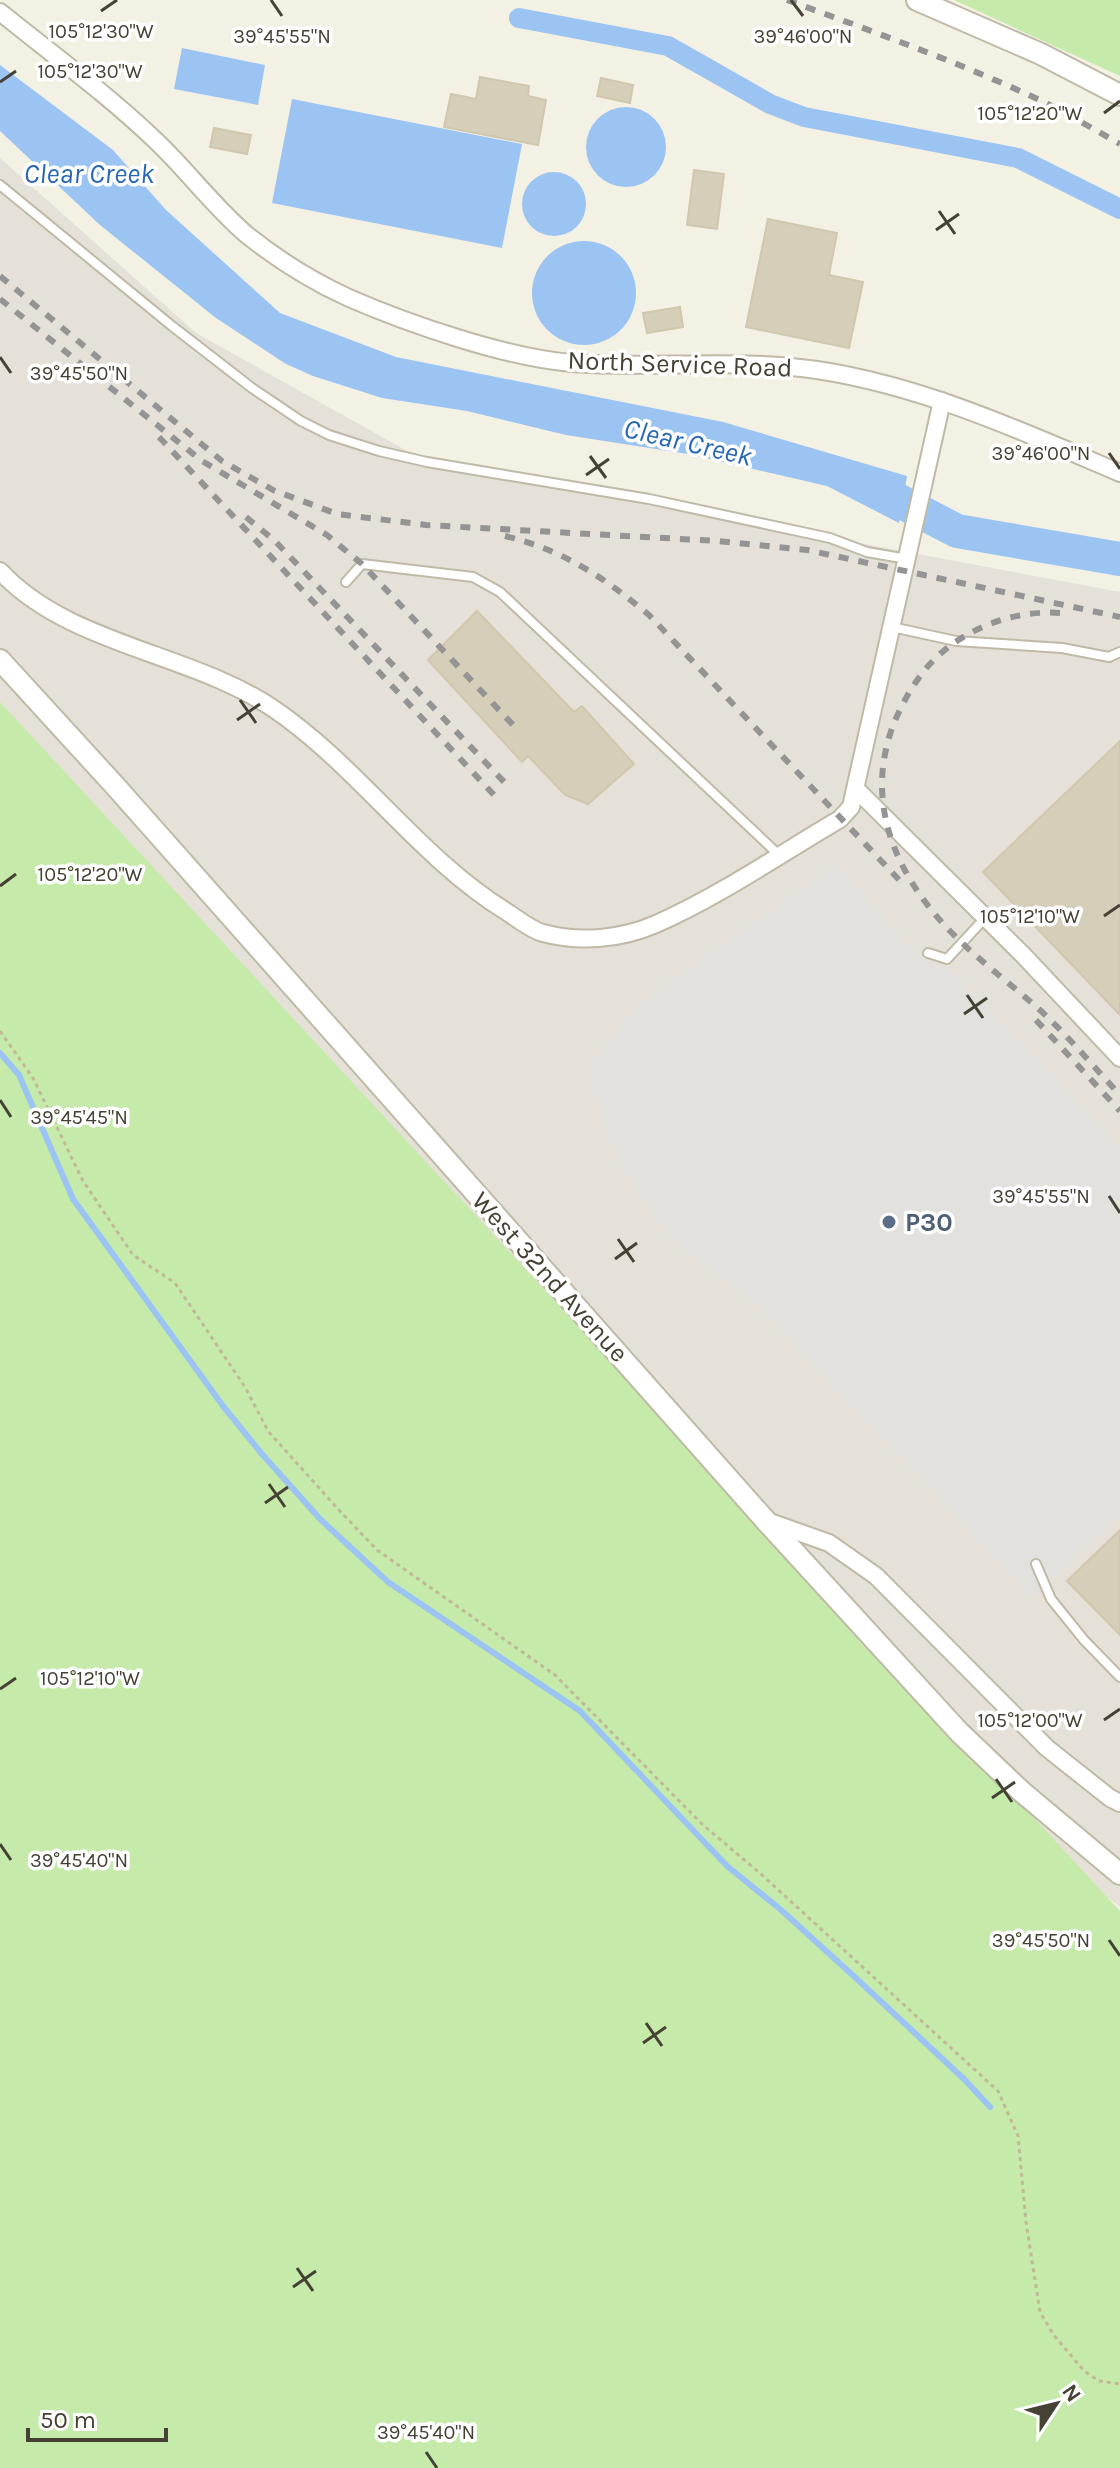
<svg xmlns="http://www.w3.org/2000/svg" width="1120" height="2468" font-family="Karla,sans-serif">
	<style>
		.industrial { fill: #e5e1d9 }
		.green { fill: #c5eaaa }
		.parking { fill: #e3e1dd }
		.water { fill: #9cc4f3 }
		.lines { fill: none; stroke-linecap: round; stroke-linejoin: round }
		.stream { stroke: #9cc4f3; stroke-width: 6 }
		.canal { stroke: #9cc4f3; stroke-width: 20 }
		.river { stroke: #9cc4f3; stroke-width: 34 }
		.building { fill: #d5ceb9; stroke: #d0c7ac; stroke-width: 2 }
		.service-casing { stroke: #bfb9a6; stroke-width: 12 }
		.minor-casing { stroke: #bfb9a6; stroke-width: 20 }
		.tertiary-casing { stroke: #bfb9a6; stroke-width: 24 }
		.path { stroke: #c1b897; stroke-width: 3; stroke-dasharray: 4 4; stroke-linecap: butt }
		.service { stroke: #fff; stroke-width: 8 }
		.minor { stroke: #fff; stroke-width: 16 }
		.tertiary { stroke: #fff; stroke-width: 20 }
		.rail { stroke: #949494; stroke-width: 6; stroke-dasharray: 10 10; stroke-linecap: butt }
		.ticks { fill: none; stroke: #454134; stroke-width: 3 }
		.service-dot { fill: #5c6f8a; stroke: #fff; stroke-width: 3 }
		.labels { text-anchor: middle; dominant-baseline: central; stroke-width: 7; stroke-linejoin: round; paint-order: stroke }
		.street-label { font-size: 26px; fill: #454134; stroke: #fff }
		.service-label { font-size: 26px; font-weight: bold; fill: #4e5e75; stroke: #fff; text-anchor: start }
		.water-label { font-size: 28px; font-style: italic; fill: #2867b6; stroke: #fff }
		.ticks-label { font-size: 20px; text-anchor: middle; fill: #454134; stroke: #fff; stroke-width: 7; stroke-linejoin: round; paint-order: stroke }
	</style>
	<rect width="100%" height="100%" fill="#f3f0e4"/>
	<polygon class="industrial" points="0,158 196,333 427,462 1120,592 1120,1907 838,1688 0,724"/>
	<g class="green">
		<polygon points="954,0 1120,0 1120,76"/>
		<polygon points="0,702 1120,1911 1120,2468 0,2468"/>
	</g>
	<polygon class="parking" points="836,864 927,963 952,970 1120,1145 1120,1516 1032,1598 755,1305 678,1247 639,1197 611,1145 592,1090 592,1059 627,1018 654,992"/>
	<g class="water">
		<polygon points="182,48 265,65 258,105 174,89"/>
		<polygon points="0,65 113,150 166,210 280,313 396,357 723,422 907,476 899,523 827,486 688,454 566,435 467,411 382,398 313,376 286,364 216,318 100,225 0,131"/>
		<polygon points="292,99 522,144 502,248 272,203"/>
		<circle cx="626" cy="147" r="40"/>
		<circle cx="554" cy="204" r="32"/>
		<circle cx="584" cy="293" r="52"/>
	</g>
	<g class="lines">
		<polyline class="stream" points="0,1053 19,1075 73,1199 223,1406 261,1453 321,1520 388,1582 580,1711 727,1866 780,1909 858,1980 965,2080 990,2107"/>
		<polyline class="canal" points="519,18 668,46 770,104 804,117 1018,158 1120,209"/>
		<polyline class="river" points="861,481 957,531 1120,559"/>
	</g>
	<g class="building">
		<polygon points="480,77 529,86 528,96 546,100 538,145 444,127 451,94 476,99"/>
		<polygon points="601,78 633,85 630,103 597,96"/>
		<polygon points="214,128 251,135 247,154 210,147"/>
		<polygon points="694,170 724,174 717,229 687,225"/>
		<polygon points="768,219 837,233 829,275 863,282 849,348 746,327"/>
		<polygon points="680,307 683,327 647,333 643,313"/>
		<polygon points="477,611 574,712 582,706 634,764 588,804 565,795 528,756 522,762 428,660"/>
		<polygon points="1120,741 1120,1015 983,872"/>
		<polygon points="1120,1530 1120,1635 1067,1581"/>
	</g>
	<g class="lines">
		<defs>
			<g id="service">
				<polyline points="0,185 172,326 252,388 301,421 329,435 379,451 427,462 649,499 830,538 867,552 907,559"/>
				<polyline points="346,582 362,564 473,577 500,592 779,855"/>
				<polyline points="892,627 956,641 1062,648 1109,657 1120,652"/>
				<polyline points="928,953 947,959 985,918"/>
				<polyline points="1036,1564 1051,1599 1084,1640 1120,1677"/>
			</g>
			<g id="minor">
				<path d="M0 12C52 54 107 94 155 140 187 170 214 207 247 235 277 259 314 282 349 298 409 324 507 358 572 363 653 369 736 358 817 370 923 386 1022 431 1120 473"/>
				<path d="M0 571C68 645 192 653 274 709 359 767 419 858 507 912 518 919 531 930 543 933 580 943 622 939 656 924 718 897 782 853 840 819L851 807 942 401"/>
				<polyline points="856,789 1024,956 1120,1058"/>
				<polyline points="767,1521 829,1543 876,1576 1047,1748 1110,1798 1120,1803"/>
			</g>
			<g id="tertiary">
				<polyline points="917,0 1041,54 1120,95"/>
				<polyline points="0,660 117,788 766,1521 959,1732 1022,1792 1120,1874"/>
			</g>
		</defs>
		<use href="#service" class="service-casing"/>
		<use href="#minor" class="minor-casing"/>
		<use href="#tertiary" class="tertiary-casing"/>
		<polyline class="path" points="0,1031 33,1078 83,1181 133,1255 175,1283 245,1387 268,1431 338,1509 377,1550 555,1675 702,1824 762,1875 998,2091 1018,2136 1026,2222 1040,2312 1053,2334 1084,2371 1099,2381 1120,2384"/>
		<use href="#service" class="service"/>
		<use href="#minor" class="minor"/>
		<use href="#tertiary" class="tertiary"/>
		<g class="rail">
			<path d="M787 0C874 32 961 63 1044 102 1070 115 1095 130 1120 144"/>
			<polyline points="0,276 222,461 273,490 337,514 426,525 718,541 807,550 1120,617"/>
			<polyline points="0,299 202,461 327,535 362,564 515,727"/>
			<polyline points="159,437 495,796"/>
			<polyline points="246,517 275,541 506,784"/>
			<path d="M505 536C565 551 602 576 649 615L903 884"/>
			<path d="M1060 613C1007 609 948 635 918 679 856 768 879 857 950 931 978 960 1011 984 1041 1011 1069 1037 1094 1067 1120 1095"/>
			<polyline points="1036,1020 1120,1111"/>
		</g>
	</g>
	<path class="ticks" d="M271 0 282 16M791 0 803 16M101 11 117 0M0 82 16 71M1104 113 1120 101M939 211 955 234M936 230 959 214M0 357 11 373M1109 453 1120 469M590 456 606 478M586 475 609 459M240 700 256 723M237 720 260 704M0 886 16 874M1104 916 1120 905M967 995 983 1018M964 1014 987 998M0 1100 11 1117M1109 1196 1120 1213M618 1239 634 1262M615 1259 637 1243M269 1484 285 1507M265 1503 288 1487M0 1689 16 1678M1104 1720 1120 1709M996 1779 1012 1802M992 1798 1015 1782M0 1844 11 1860M1109 1940 1120 1956M646 2023 662 2046M643 2043 666 2027M297 2268 313 2291M293 2287 316 2271M426 2452 437 2468"/>
	<circle class="service-dot" cx="889" cy="1222" r="8"/>
	<g class="labels">
		<g class="street-label">
			<text transform="translate(680 364) rotate(2)">North Service Road</text>
			<text transform="translate(550 1277) rotate(48)">West 32nd Avenue</text>
		</g>
		<g class="service-label">
			<text x="905" y="1222">P30</text>
		</g>
		<g class="water-label">
			<text x="89" y="173">Clear Creek</text>
			<text transform="translate(688 442) rotate(13)">Clear Creek</text>
		</g>
	</g>
	<g class="ticks-label">
		<text x="101" y="38">105°12'30"W</text>
		<text x="282" y="43">39°45'55"N</text>
		<text x="803" y="43">39°46'00"N</text>
		<text x="90" y="78">105°12'30"W</text>
		<text x="1030" y="120">105°12'20"W</text>
		<text x="79" y="380">39°45'50"N</text>
		<text x="1041" y="460">39°46'00"N</text>
		<text x="90" y="881">105°12'20"W</text>
		<text x="1030" y="923">105°12'10"W</text>
		<text x="79" y="1124">39°45'45"N</text>
		<text x="1041" y="1203">39°45'55"N</text>
		<text x="90" y="1685">105°12'10"W</text>
		<text x="1030" y="1727">105°12'00"W</text>
		<text x="79" y="1867">39°45'40"N</text>
		<text x="1041" y="1947">39°45'50"N</text>
		<text x="426" y="2439">39°45'40"N</text>
	</g>
	<g transform="translate(1056 2404) rotate(55)" stroke="#ffffff" stroke-width="6" paint-order="stroke">
	<path d="M0-6L14 30L0 20L-14 30Z" fill="#454134"/>
	<text y="-12" font-size="22" font-weight="bold" text-anchor="middle" fill="#454134">N</text>
	</g>
	<path d="M28 2428v12h138v-12" fill="none" stroke="#454134" stroke-width="4"/>
	<text x="40" y="2428" font-size="24" fill="#454134" stroke="#ffffff" stroke-width="6" paint-order="stroke">50 m</text>
</svg>
